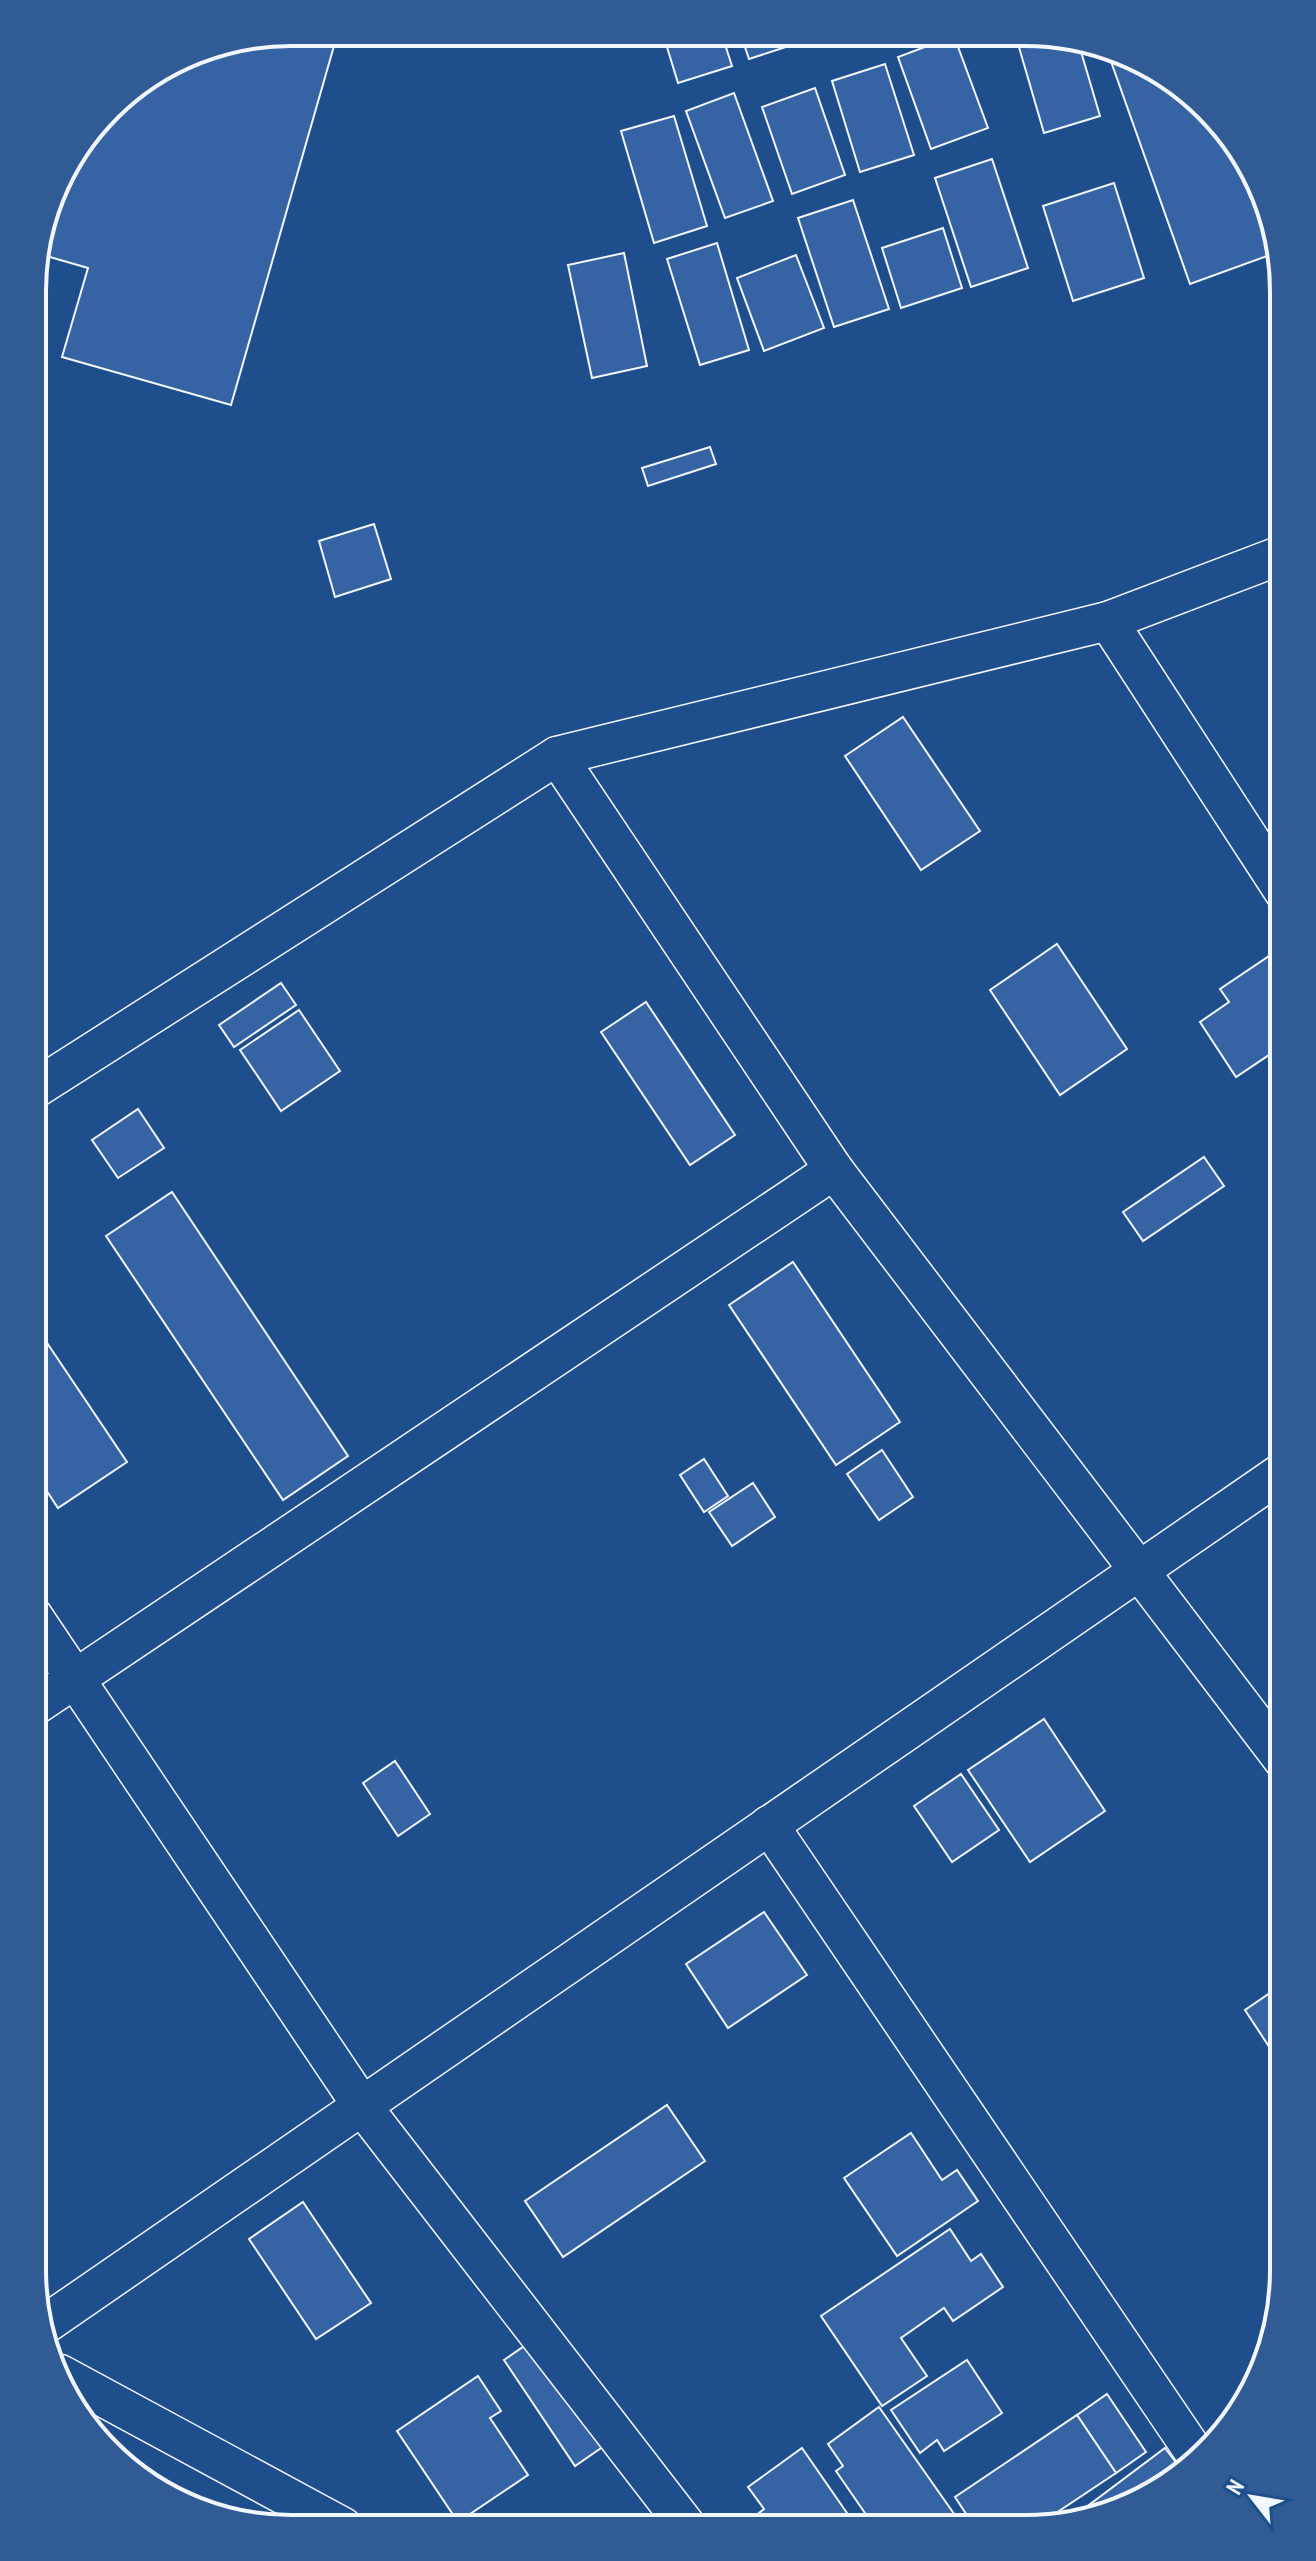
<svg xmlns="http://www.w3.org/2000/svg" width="1316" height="2561" font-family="'PT Sans Narrow',sans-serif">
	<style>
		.building { fill: #3563a3; stroke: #f2f6ff; stroke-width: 2 }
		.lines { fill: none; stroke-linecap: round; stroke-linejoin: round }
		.street-casing { stroke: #f2f6ff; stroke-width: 41 }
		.street { stroke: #1f4e8c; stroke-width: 38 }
		.rim { fill: none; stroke: #f2f6ff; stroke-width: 4 }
	</style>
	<rect width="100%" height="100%" fill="#1f4e8c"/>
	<g class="building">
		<polygon points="291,32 338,32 231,405 62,357 88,268 36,253 59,176 120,97 192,52"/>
		<polygon points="663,34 722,35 732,66 678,83"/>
		<polygon points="741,35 802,35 804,41 749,59"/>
		<polygon points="812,35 841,35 815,44"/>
		<polygon points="954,36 988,128 931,149 898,57"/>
		<polygon points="1016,37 1077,38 1100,116 1044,133"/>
		<polygon points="1108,53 1196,97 1270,208 1278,252 1190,284"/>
		<polygon points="885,64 914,155 860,172 832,81"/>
		<polygon points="815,88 845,175 792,194 762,107"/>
		<polygon points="734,93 773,201 725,218 686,111"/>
		<polygon points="674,116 707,226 654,243 621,131"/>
		<polygon points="992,159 1028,268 971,287 935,178"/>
		<polygon points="1114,183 1144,278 1073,301 1043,206"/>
		<polygon points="853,200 889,309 834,327 798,218"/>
		<polygon points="943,228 962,288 901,308 882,248"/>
		<polygon points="717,243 749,350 700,365 667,259"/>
		<polygon points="624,253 647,366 592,378 568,265"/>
		<polygon points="796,255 824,328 764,351 737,278"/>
		<polygon points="710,447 716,464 648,486 642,468"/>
		<polygon points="374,524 391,579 335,597 319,541"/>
		<polygon points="903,717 980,831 921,870 845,756"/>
		<polygon points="1057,944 1127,1049 1060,1095 990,990"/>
		<polygon points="1275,952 1284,966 1284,1045 1236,1077 1200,1022 1229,1002 1220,989"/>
		<polygon points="281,983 296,1005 234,1047 219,1025"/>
		<polygon points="646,1002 735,1135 690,1165 601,1032"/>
		<polygon points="299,1010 340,1071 281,1111 240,1050"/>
		<polygon points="138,1109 164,1148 118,1178 92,1140"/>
		<polygon points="1204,1157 1224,1186 1143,1241 1123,1212"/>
		<polygon points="172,1192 348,1456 283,1500 106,1236"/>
		<polygon points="793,1262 900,1422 836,1465 729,1305"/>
		<polygon points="33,1322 127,1462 58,1508 33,1470"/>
		<polygon points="882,1450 913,1497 879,1520 847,1474"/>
		<polygon points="704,1459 728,1496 704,1512 680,1475"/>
		<polygon points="753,1483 775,1517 732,1546 709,1512"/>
		<polygon points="1044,1719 1105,1811 1030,1862 968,1770"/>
		<polygon points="395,1761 430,1814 398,1836 363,1783"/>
		<polygon points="961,1774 999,1830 952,1862 914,1806"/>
		<polygon points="764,1912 807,1975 728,2028 686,1964"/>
		<polygon points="1283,1984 1283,2068 1245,2010"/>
		<polygon points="667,2105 705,2161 563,2257 525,2201"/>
		<polygon points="911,2133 942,2180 957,2170 978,2201 897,2256 844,2178"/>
		<polygon points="303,2202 371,2303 316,2339 249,2239"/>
		<polygon points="950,2229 971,2261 981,2254 1003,2287 953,2321 944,2308 901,2338 927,2376 882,2406 821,2316"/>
		<polygon points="533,2340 604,2446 575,2466 504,2360"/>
		<polygon points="967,2360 1002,2413 944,2451 937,2440 920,2453 891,2410"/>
		<polygon points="478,2376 501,2411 490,2418 528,2475 458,2522 397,2431"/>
		<polygon points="1107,2394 1146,2452 1116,2473 1077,2415"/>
		<polygon points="879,2407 957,2518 942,2529 886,2529 883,2525 876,2529 836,2471 843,2466 828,2444"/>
		<polygon points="1077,2415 1116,2473 1035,2527 976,2529 955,2497"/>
		<polygon points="802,2448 858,2529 770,2528 759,2513 764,2509 748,2487"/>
		<polygon points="1165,2448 1183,2472 1169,2485 1108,2515 1076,2521 1073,2517"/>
	</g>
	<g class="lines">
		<defs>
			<g id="street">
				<polyline points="1108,621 1284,892"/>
				<polyline points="557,756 834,1170 1284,1761"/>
				<polyline points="33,1090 557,756 1108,621 1284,554"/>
				<polyline points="33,1616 362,2106 688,2528"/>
				<polyline points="33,1707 834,1170"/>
				<polyline points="769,1825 1198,2458"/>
				<polyline points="41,2327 1284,1471"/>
				<polyline points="60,2374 343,2527"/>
			</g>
		</defs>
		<use href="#street" class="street-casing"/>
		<use href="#street" class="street"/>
	</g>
	<path d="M0 0H1316V2561H0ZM291 46H1025A245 245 0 0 1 1270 291V2270A245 245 0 0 1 1025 2515H291A245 245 0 0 1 46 2270V291A245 245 0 0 1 291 46Z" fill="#305b95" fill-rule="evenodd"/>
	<path class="rim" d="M291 46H1025A245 245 0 0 1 1270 291V2270A245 245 0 0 1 1025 2515H291A245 245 0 0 1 46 2270V291A245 245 0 0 1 291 46Z"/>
	<g transform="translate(1252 2497) rotate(301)" stroke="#1f4e8c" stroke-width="6" paint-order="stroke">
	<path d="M0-6L14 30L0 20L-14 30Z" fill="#f2f6ff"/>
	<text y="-12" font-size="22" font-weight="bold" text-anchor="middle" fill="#f2f6ff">N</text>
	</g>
</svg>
